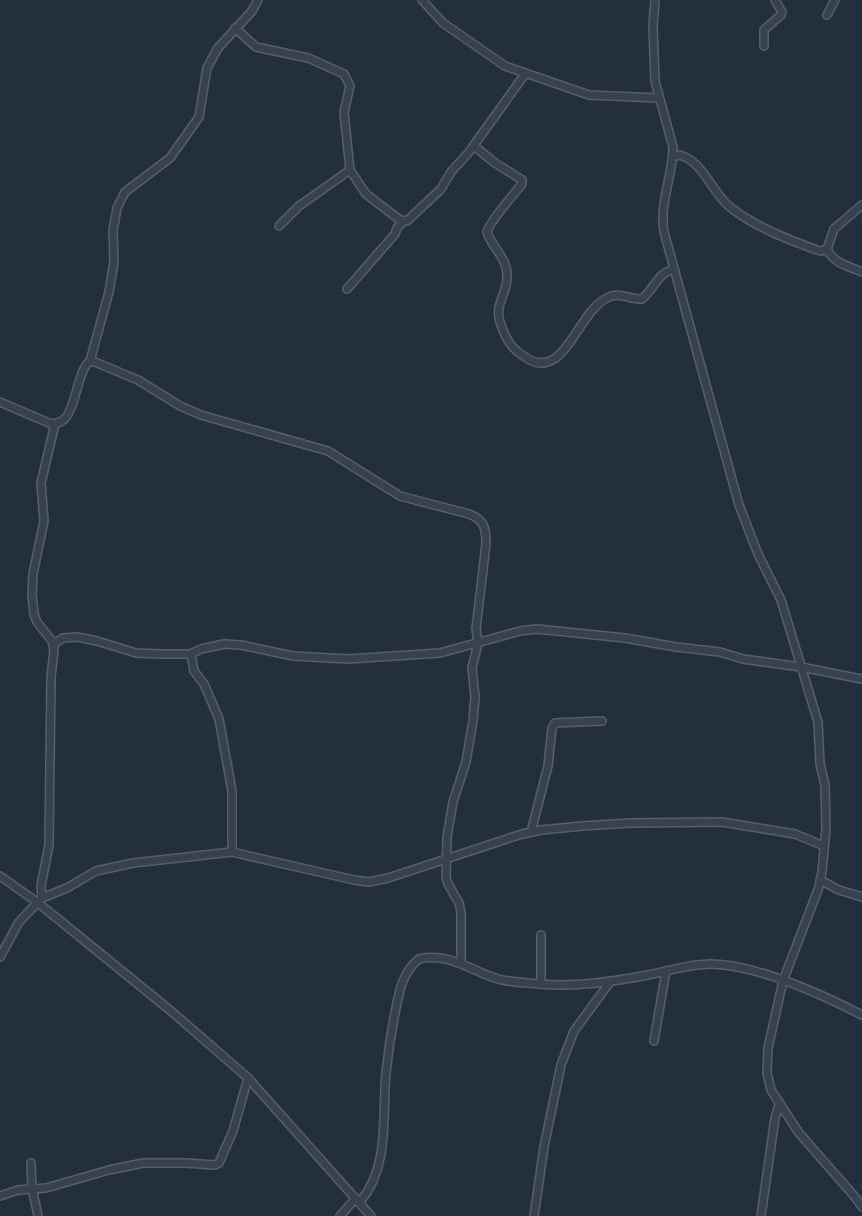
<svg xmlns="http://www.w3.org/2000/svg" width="862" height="1216" font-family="Montserrat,sans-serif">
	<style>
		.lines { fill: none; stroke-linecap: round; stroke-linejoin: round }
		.street-casing { stroke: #565f6c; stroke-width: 10 }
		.street { stroke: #38414e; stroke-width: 7 }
	</style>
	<rect width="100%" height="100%" fill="#242f3e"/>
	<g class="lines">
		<defs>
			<g id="street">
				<polyline points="422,0 443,23 505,66 589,95 658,98"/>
				<path d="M655 0 653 26 655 81 673 147C673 176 659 203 664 232L739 505 758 554 781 600 818 722 820 764 825 785 826 829 822 872 819 887 783 981 768 1048 767 1073 771 1090 799 1133 855 1197 862 1207"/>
				<polyline points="827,15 835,0"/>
				<polyline points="235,28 256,47 308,58 344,74 350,86 344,112 350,170 366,194 400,220 407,221 441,189 451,172 469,152 525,74"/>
				<polyline points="764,46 764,30 781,15 782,12 775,0"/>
				<path d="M474 146 495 163 522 180V184C514 194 489 222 487 232 492 248 508 258 507 277 507 296 493 305 501 325 506 340 512 349 525 357 564 384 577 312 607 298 619 291 630 300 642 299 654 290 658 271 674 270"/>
				<path d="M673 157 680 155C705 163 711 192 730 207 755 227 787 239 817 250L821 251 827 249 834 229 862 205"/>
				<polyline points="279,226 299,206 350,170"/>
				<path d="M827 249C833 263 848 266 862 272"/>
				<polyline points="347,289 395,234 397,228 404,221"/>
				<polyline points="90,361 109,292 114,262 113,231 117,208 125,192 170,158 199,117 207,68 218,48 252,11 258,0"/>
				<path d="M0 402 49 423C78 430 73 374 90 361L95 362 138 380 180 406 201 415 328 451 400 496 469 514C485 520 486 529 486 544L476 629 478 643 472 668 475 697 473 721 466 762 453 802 447 837 446 877 448 884 459 903 461 912V962"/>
				<polyline points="54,644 63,638 77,637 97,641 136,653 161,654 191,654 201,649 224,644 241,645 293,656 348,659 440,653 520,631 537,629 625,638 676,647 720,652 743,659 801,667 862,679"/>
				<polyline points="191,654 194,671 204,684 219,719 232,791 232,852"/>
				<polyline points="531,832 548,766 552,728 555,723 602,721"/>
				<polyline points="0,876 37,902 171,1011 248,1078 371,1216"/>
				<polyline points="820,880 839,890 862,897"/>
				<polyline points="42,898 41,886 49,845 51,678 54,650 52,641 37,622 34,614 32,595 33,574 44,521 41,483 55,424"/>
				<polyline points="0,957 19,922 42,898 67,888 96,871 133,863 232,852 354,880 369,882 388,878 522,834 541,830 582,826 630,823 722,822 795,834 824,846"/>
				<polyline points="541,984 541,935"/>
				<polyline points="654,1041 666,971"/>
				<polyline points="31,1163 32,1188 38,1216"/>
				<polyline points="0,1196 18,1190 46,1188 109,1170 143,1163 185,1163 215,1165 219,1163 233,1131 248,1078"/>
				<path d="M360 1202C390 1167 382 1116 386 1073 388 1053 391 1033 395 1013 399 993 402 972 419 959 452 952 473 973 502 980 514 982 527 983 539 984 576 987 611 982 648 975 668 971 690 964 711 964 757 965 821 994 862 1015"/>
				<polyline points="340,1216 356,1198"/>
				<polyline points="534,1216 544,1147 561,1065 574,1031 610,982"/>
				<polyline points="761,1216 775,1118 779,1105"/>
			</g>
		</defs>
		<use href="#street" class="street-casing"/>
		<use href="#street" class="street"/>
	</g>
</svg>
